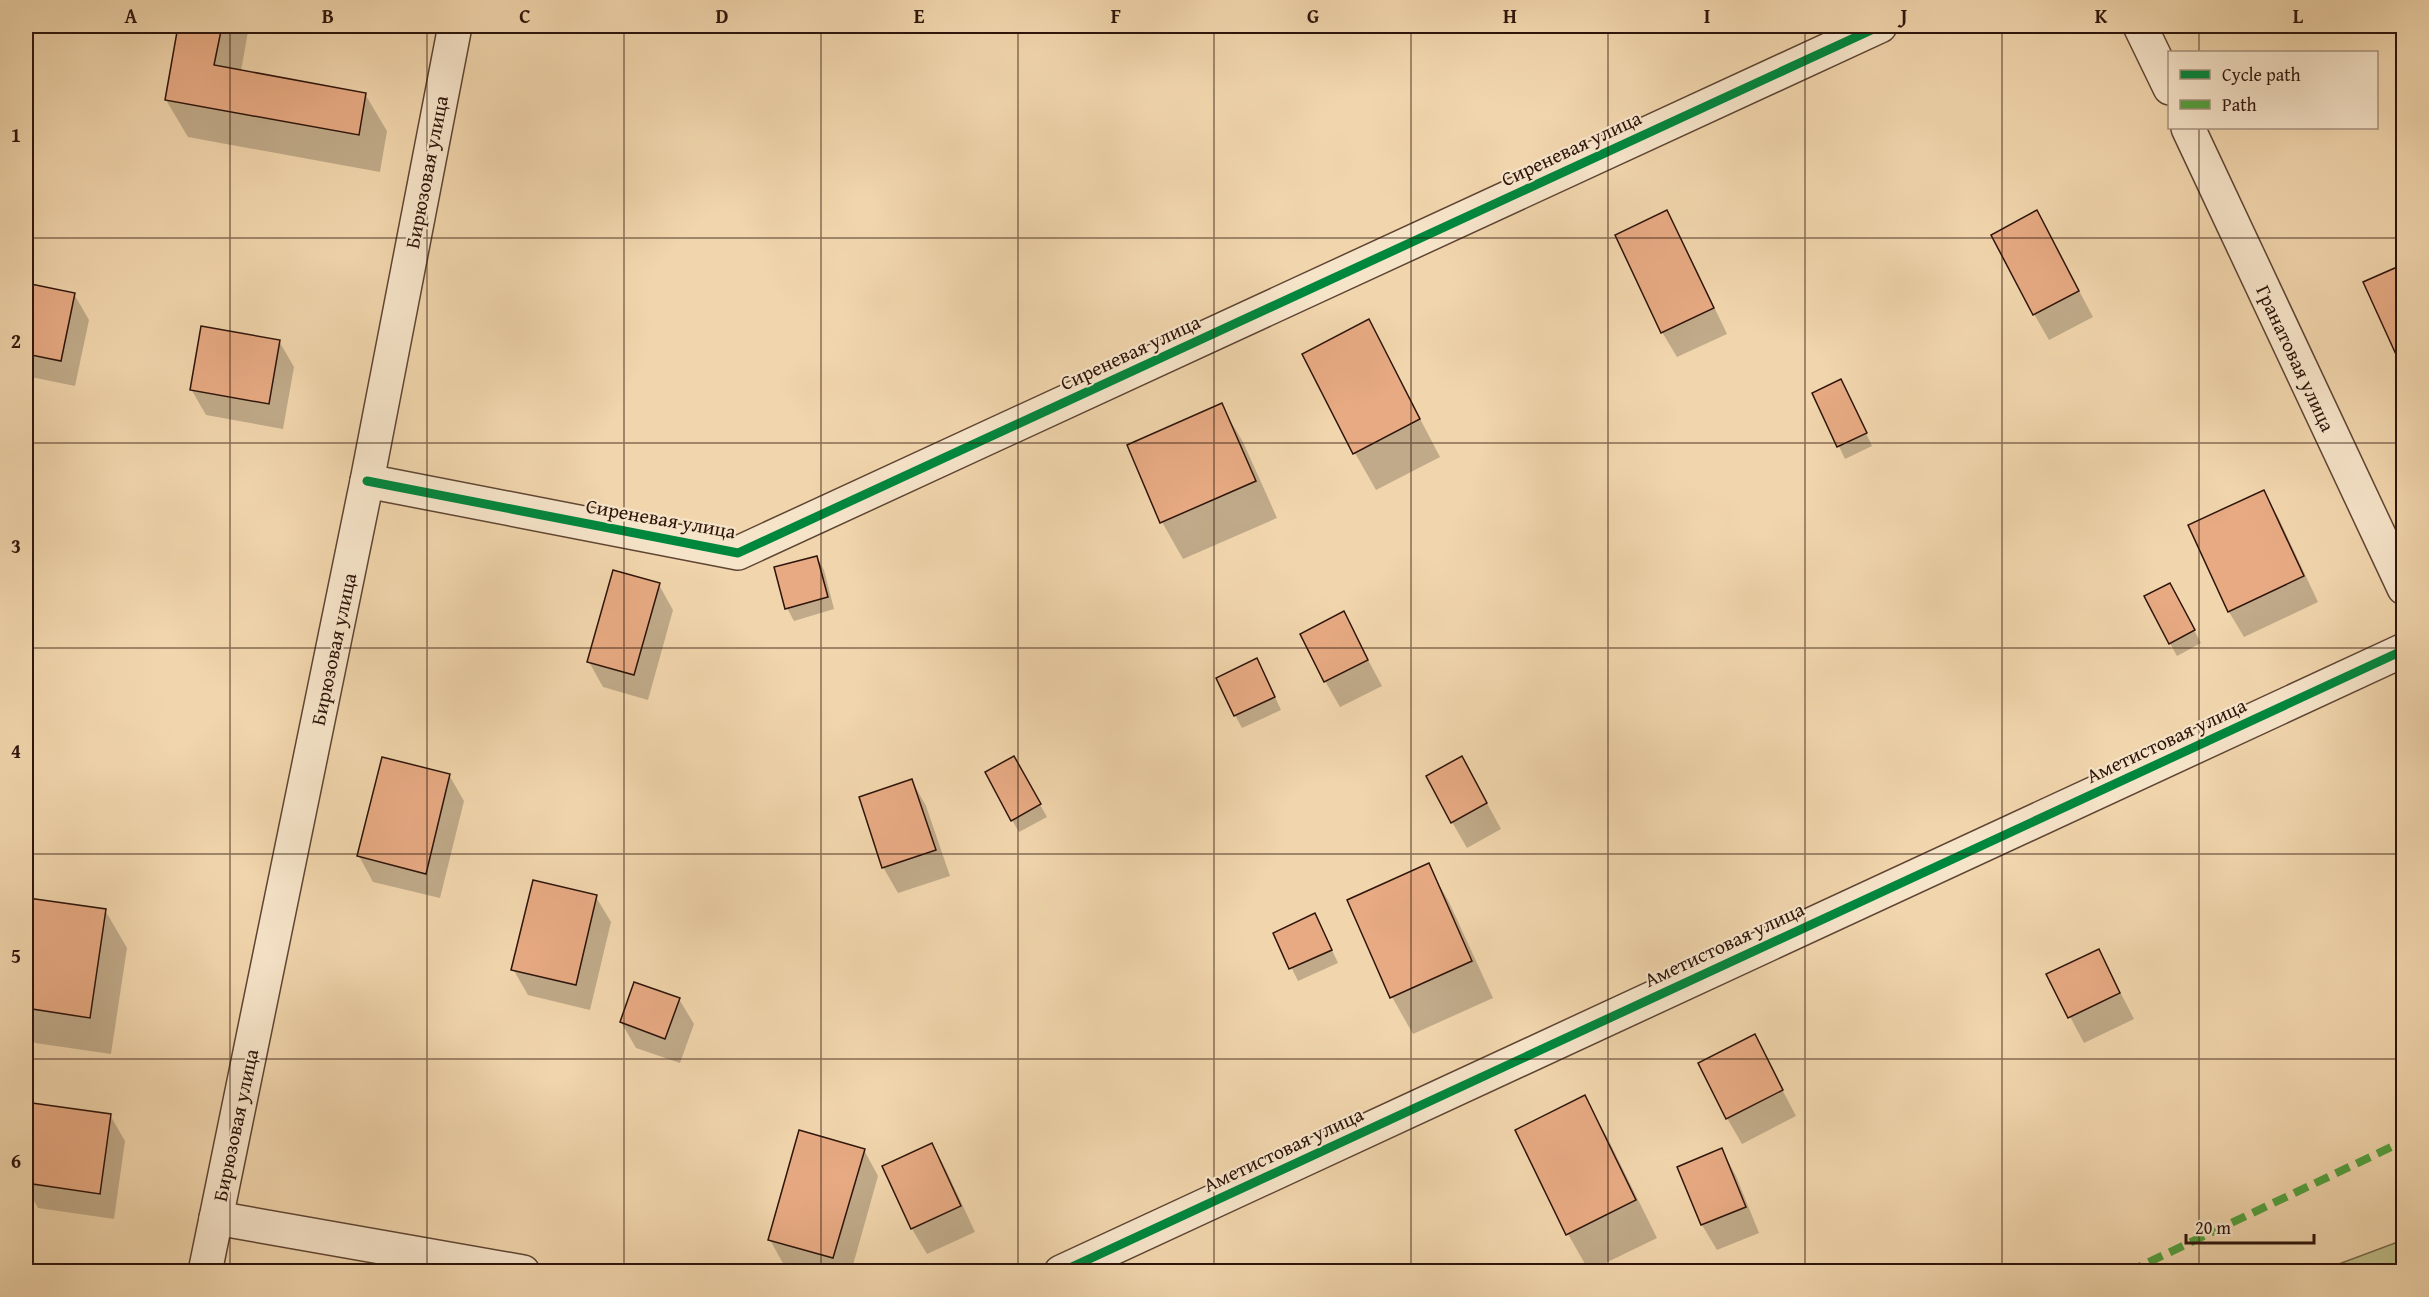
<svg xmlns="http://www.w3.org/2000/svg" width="2429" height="1297" font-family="'Gentium Book Plus',serif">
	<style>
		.green { fill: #bdbc87; stroke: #766849; stroke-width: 1.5 }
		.shadow { fill: #0003 }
		.building { fill: #e7aa83; stroke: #2e150b; stroke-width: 1.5 }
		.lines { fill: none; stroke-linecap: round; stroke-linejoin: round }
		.minor-casing { stroke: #5f4533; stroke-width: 36 }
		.minor { stroke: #f6e4c9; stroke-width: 33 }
		.quiet { stroke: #52a03e; stroke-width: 8; stroke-dasharray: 15 8; stroke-linecap: butt }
		.cycleway-casing { stroke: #f6e4c9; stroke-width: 13 }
		.cycleway { stroke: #00873e; stroke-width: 9 }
		.grid { fill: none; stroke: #2e150b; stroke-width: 1.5; stroke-opacity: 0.55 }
		.labels { text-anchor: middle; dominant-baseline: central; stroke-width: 4.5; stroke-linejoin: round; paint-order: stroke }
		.street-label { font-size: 20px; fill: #2e150b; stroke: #f6e4c9 }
		.neatline { fill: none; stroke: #2e150b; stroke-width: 2 }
		.grid-label { font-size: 20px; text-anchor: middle; font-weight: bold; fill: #2e150b }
	</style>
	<rect width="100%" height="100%" fill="#f1d5ac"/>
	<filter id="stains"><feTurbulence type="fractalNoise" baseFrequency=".00333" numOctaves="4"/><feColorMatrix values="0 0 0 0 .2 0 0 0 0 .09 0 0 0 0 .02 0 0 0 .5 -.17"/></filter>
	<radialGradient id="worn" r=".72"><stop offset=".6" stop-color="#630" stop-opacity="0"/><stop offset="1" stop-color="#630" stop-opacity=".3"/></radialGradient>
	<polygon class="green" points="2403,1240 2403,1271 2320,1271"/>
	<g class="shadow">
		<polygon points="180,26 249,26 241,71 365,94 387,131 380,172 188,137 166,100"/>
		<polygon points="1667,212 1681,238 1727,334 1677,357 1662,332"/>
		<polygon points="2051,238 2093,317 2049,340 2034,314"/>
		<polygon points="26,285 74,294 89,320 75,386 26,376"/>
		<polygon points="1369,321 1440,457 1376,490 1355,453"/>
		<polygon points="279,341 294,367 283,429 206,415 191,389"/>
		<polygon points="1814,394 1848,394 1872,446 1845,459"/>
		<polygon points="1221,405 1243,442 1277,518 1183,559 1162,522"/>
		<polygon points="2263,492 2278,517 2318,602 2244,637 2229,612 2190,526"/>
		<polygon points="817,557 824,570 834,609 794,621 787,608"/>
		<polygon points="659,585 673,610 648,700 603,687 589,662"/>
		<polygon points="2175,595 2201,643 2177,656 2170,643"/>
		<polygon points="1343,613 1382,686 1340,707 1325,681"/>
		<polygon points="1264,673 1281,710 1242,728 1235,715"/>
		<polygon points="1014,758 1047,817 1019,832 1012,820"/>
		<polygon points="449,775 464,801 440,898 373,882 359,856"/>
		<polygon points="912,781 926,806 950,876 898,893 883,867"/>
		<polygon points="1476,783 1501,829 1467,848 1452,822"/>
		<polygon points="1428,865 1449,902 1493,998 1413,1034 1392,997"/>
		<polygon points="596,897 611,922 590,1010 528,995 513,969"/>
		<polygon points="29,899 105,910 127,948 111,1054 35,1043 26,1027 26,925"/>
		<polygon points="1322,928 1338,963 1298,981 1275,934"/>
		<polygon points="2099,951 2134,1019 2084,1043 2048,975"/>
		<polygon points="679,999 694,1024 680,1063 636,1048 621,1022"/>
		<polygon points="1754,1036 1796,1116 1742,1144 1727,1118"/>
		<polygon points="1584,1097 1606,1135 1657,1238 1589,1271 1568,1234"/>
		<polygon points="34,1104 110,1115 125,1141 114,1219 38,1208 26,1187 26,1164"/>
		<polygon points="932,1144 946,1170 975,1232 927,1254 912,1229 884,1167"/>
		<polygon points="864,1150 878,1176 851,1272 807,1272 784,1265 770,1240"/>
		<polygon points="1722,1150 1736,1176 1759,1233 1717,1250 1702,1225 1679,1168"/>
	</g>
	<g class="building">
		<polygon points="178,26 222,26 214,65 366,93 359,135 165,100"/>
		<polygon points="1667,210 1714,308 1661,333 1615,235"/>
		<polygon points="2037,210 2079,291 2033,315 1991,235"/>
		<polygon points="2404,264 2404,372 2363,282"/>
		<polygon points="26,283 75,293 61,361 26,354"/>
		<polygon points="1369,319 1420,419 1353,454 1302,354"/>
		<polygon points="201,326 280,340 269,404 190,390"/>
		<polygon points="1841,379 1867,433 1837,447 1812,393"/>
		<polygon points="1222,403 1256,481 1160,523 1127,445"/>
		<polygon points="2264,490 2304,576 2228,612 2188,525"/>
		<polygon points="817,556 828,597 785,609 774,567"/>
		<polygon points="613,570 660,583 634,675 587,662"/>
		<polygon points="2170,583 2195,630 2169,644 2144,596"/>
		<polygon points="1344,611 1368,660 1324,682 1300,634"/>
		<polygon points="1257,658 1275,697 1234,716 1216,678"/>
		<polygon points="1014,756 1041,804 1011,821 985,772"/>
		<polygon points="1462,756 1487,803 1451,823 1426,776"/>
		<polygon points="382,757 450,774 426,874 357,856"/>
		<polygon points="912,779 936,850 882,868 859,797"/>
		<polygon points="1429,863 1472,961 1390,998 1347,900"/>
		<polygon points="533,880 597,895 576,985 511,970"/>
		<polygon points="28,898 106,909 90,1018 26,1008 26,915"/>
		<polygon points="1315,913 1332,950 1289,969 1273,933"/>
		<polygon points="2099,949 2120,993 2068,1018 2046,974"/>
		<polygon points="634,982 680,998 665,1039 620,1022"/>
		<polygon points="1755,1034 1783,1090 1726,1119 1698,1063"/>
		<polygon points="1585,1095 1636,1200 1566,1235 1515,1130"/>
		<polygon points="32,1103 111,1114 100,1194 26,1183 26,1153"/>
		<polygon points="799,1130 865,1149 833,1258 768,1240"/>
		<polygon points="932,1143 961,1206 911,1229 882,1166"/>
		<polygon points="1722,1148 1746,1207 1701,1225 1677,1167"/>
	</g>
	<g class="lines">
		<defs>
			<g id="minor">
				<polyline points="2140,26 2170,88"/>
				<polyline points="2188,128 2404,588"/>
				<polyline points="367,481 738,553 1880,26"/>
				<polyline points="216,1218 523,1272"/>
				<polyline points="205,1272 367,481 455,26"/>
				<polyline points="1061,1272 2404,650"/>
			</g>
		</defs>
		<use href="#minor" class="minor-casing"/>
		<use href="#minor" class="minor"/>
		<polyline class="quiet" points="2128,1272 2404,1141"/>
		<defs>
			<g id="cycleway">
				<polyline points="367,481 738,553 1880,26"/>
				<polyline points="1061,1272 2404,650"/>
			</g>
		</defs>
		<use href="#cycleway" class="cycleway-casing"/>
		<use href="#cycleway" class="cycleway"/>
	</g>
	<path class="grid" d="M230 26V1272M427 26V1272M624 26V1272M821 26V1272M1018 26V1272M1214 26V1272M1411 26V1272M1608 26V1272M1805 26V1272M2002 26V1272M2199 26V52M2199 128V1272M26 238H2404M26 443H2404M26 648H2404M26 854H2404M26 1059H2404"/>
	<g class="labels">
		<g class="street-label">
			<text transform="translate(1571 148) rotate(-25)">Сиреневая улица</text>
			<text transform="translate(426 172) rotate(-79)">Бирюзовая улица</text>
			<text transform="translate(1130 352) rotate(-25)">Сиреневая улица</text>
			<text transform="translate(2296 358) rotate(65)">Гранатовая улица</text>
			<text transform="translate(661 518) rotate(10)">Сиреневая улица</text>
			<text transform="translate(333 649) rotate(-78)">Бирюзовая улица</text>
			<text transform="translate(2166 740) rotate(-25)">Аметистовая улица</text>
			<text transform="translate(1724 944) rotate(-25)">Аметистовая улица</text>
			<text transform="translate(235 1125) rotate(-78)">Бирюзовая улица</text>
			<text transform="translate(1283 1149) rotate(-25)">Аметистовая улица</text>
		</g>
	</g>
	<rect width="2429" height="1297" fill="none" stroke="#f1d5ac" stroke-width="66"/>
	<rect x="2168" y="51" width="210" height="78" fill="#f6e4c9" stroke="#a6917d" stroke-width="1.5"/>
	<rect x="2180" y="70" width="30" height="9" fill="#00873e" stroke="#a6917d" stroke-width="1.5"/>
	<text x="2222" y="81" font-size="18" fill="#2e150b">Cycle path</text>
	<rect x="2180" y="100" width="30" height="9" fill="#52a03e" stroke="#a6917d" stroke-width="1.5"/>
	<text x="2222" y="111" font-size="18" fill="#2e150b">Path</text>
	<path d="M2186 1234v9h128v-9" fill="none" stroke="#2e150b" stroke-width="3"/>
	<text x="2195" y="1234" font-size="18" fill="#2e150b" stroke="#f6e4c9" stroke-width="4.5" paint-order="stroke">20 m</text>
	<rect x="33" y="33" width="2363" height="1231" class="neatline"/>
	<g class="grid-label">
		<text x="131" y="23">A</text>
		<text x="328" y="23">B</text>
		<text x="525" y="23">C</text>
		<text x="722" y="23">D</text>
		<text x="919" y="23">E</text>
		<text x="1116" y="23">F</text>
		<text x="1313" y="23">G</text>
		<text x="1510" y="23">H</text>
		<text x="1707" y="23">I</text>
		<text x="1904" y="23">J</text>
		<text x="2101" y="23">K</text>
		<text x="2298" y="23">L</text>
		<text x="16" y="142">1</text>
		<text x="16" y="348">2</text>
		<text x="16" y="553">3</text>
		<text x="16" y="758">4</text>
		<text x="16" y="963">5</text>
		<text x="16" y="1168">6</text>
	</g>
	<rect width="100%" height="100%" filter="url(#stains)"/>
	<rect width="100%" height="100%" fill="url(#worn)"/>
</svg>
